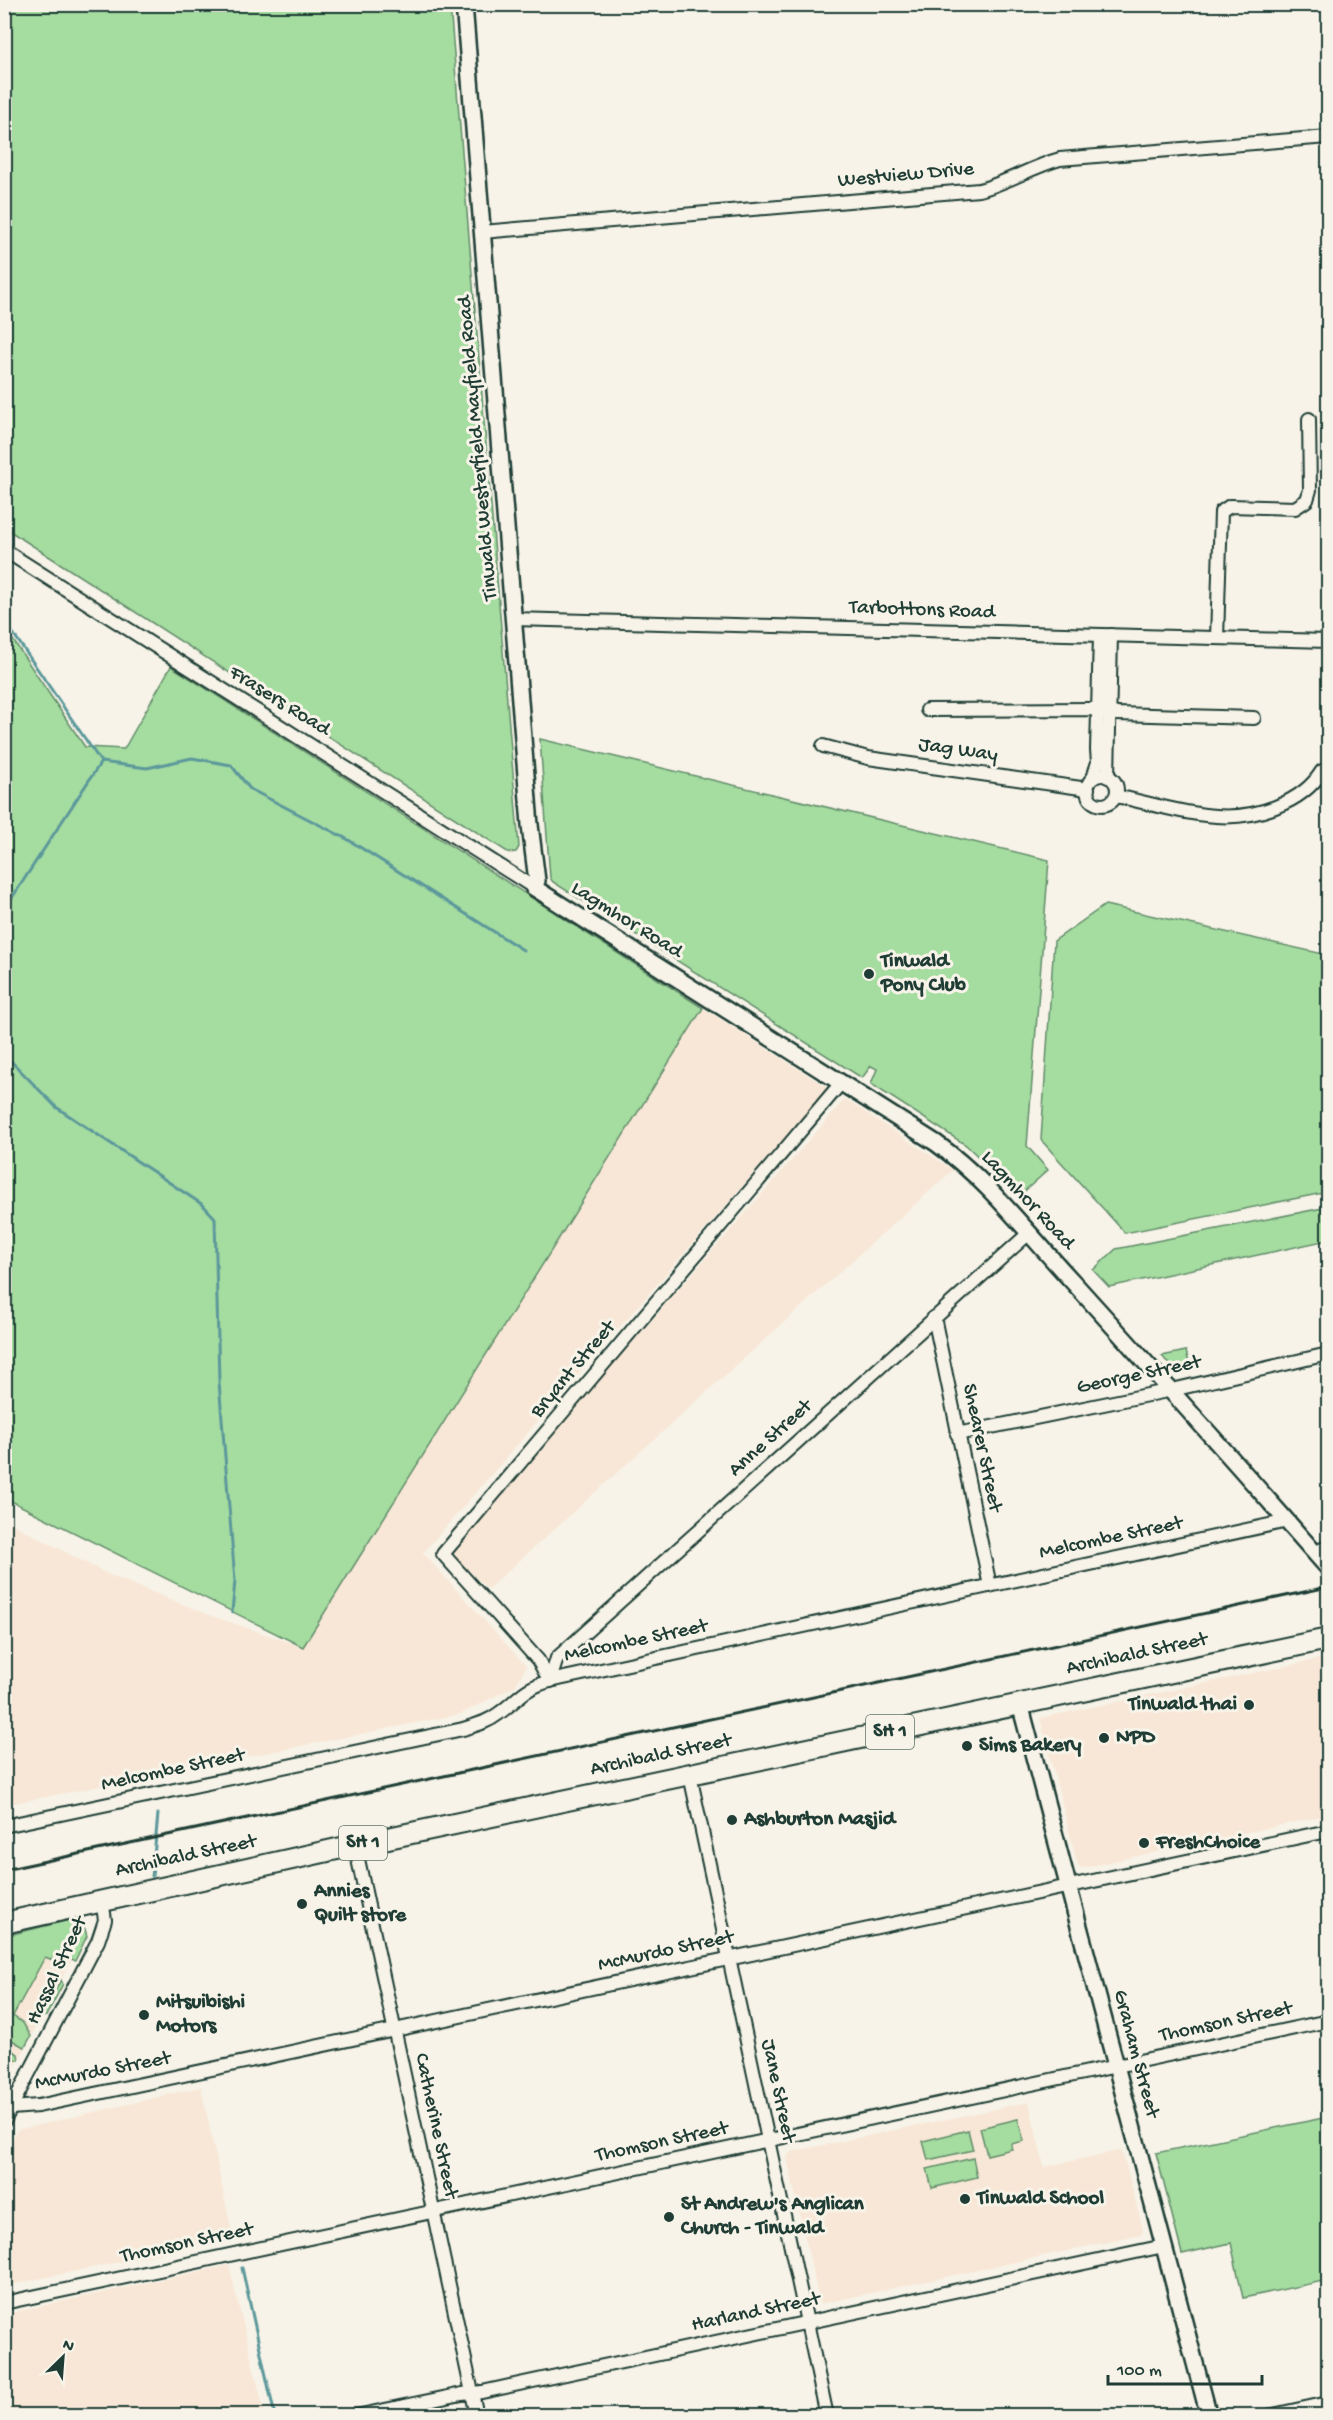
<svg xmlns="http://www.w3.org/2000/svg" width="1333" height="2420" font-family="'Gochi Hand',sans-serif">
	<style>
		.built { fill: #f8e7d6 }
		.green { fill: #a5dca0; stroke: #628c6a; stroke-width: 1.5 }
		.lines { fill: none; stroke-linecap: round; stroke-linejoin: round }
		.stream { stroke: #5c989b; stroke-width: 3 }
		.minor-casing { stroke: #1f3d34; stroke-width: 16 }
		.tertiary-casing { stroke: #1f3d34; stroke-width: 20 }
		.trunk-casing { stroke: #1f3d34; stroke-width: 24 }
		.minor { stroke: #f7f3e8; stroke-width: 12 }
		.tertiary { stroke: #f7f3e8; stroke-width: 15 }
		.trunk { stroke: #f7f3e8; stroke-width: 20 }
		.rail { stroke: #1f3d34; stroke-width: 3 }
		.poi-dot { fill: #1f3d34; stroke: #f7f3e8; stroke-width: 2 }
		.labels { text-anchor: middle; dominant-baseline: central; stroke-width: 6; stroke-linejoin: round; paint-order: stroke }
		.shield { fill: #f7f3e8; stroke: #60746a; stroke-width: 1.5 }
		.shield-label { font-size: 20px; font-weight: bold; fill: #1f3d34 }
		.street-label { font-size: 21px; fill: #1f3d34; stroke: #f7f3e8 }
		.poi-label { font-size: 21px; font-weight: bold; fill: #1f3d34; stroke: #f7f3e8; text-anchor: start }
	</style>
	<rect width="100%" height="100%" fill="#f7f3e8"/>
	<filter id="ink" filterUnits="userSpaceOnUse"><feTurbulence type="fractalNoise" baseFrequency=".0167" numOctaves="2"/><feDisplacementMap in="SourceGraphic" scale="12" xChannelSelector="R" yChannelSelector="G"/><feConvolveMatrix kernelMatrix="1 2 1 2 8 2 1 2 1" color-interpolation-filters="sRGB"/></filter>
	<g filter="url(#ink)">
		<g class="built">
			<polygon points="703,1008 828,1088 423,1553 526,1666 515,1686 461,1714 5,1805 5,1520 107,1574 212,1616 303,1647"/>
			<polygon points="845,1099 953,1170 488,1589 456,1558 451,1550"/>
			<polygon points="1328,1657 1328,1815 1082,1868 1078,1866 1040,1718"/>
			<polygon points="5,1940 72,1959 5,2087"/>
			<polygon points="201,2087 233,2238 5,2286 5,2155 17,2130"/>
			<polygon points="1029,2102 1044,2167 1122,2150 1143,2230 1141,2235 820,2304 787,2158 791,2152"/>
			<polygon points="229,2265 265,2415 5,2415 5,2314"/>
		</g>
		<g class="green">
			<polygon points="4,5 450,5 519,847 516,852 509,853 5,528"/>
			<polygon points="4,636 11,637 85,747 124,749 171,666 703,1008 303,1647 5,1498"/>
			<polygon points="540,739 1049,860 1027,1146 1048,1170 1019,1196 966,1145 871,1084 877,1069 871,1066 862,1078 553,882 550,878"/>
			<polygon points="1105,905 1328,955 1328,1192 1125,1233 1041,1140 1054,941"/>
			<polygon points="1328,1207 1328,1240 1109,1287 1093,1270 1116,1249"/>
			<path d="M1186 1351 1191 1371C1175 1374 1172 1367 1162 1356Z"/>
			<polygon points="69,1920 84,1926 87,1936 75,1961 72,1959 57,1962 45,1957 13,2016 23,2023 31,2036 25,2047 22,2046 5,2036 7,2021 4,2019 5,1936"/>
			<polygon points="61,1980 63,1984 46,2016 41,2017"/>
			<polygon points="5,2046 18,2054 19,2060 5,2058"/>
			<polygon points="1328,2117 1328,2280 1243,2298 1231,2243 1182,2254 1156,2153"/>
			<polygon points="1018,2119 1024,2141 1011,2144 1012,2149 987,2155 980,2128"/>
			<polygon points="968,2130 973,2150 928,2160 923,2141"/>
			<polygon points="973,2158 977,2177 932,2188 927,2169"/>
		</g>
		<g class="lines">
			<g class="stream">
				<polyline points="4,620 101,762 4,910"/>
				<polyline points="101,762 147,768 192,758 231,765 250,789 347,839 523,950"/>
				<polyline points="4,1054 56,1107 203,1205 215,1218 219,1382 235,1581 232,1612"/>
				<polyline points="152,1877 158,1814"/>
				<polyline points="242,2268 275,2416"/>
			</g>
			<defs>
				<g id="minor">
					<path d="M482 232 979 190C1007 183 1031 167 1060 159L1328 137"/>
					<polyline points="4,550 533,887"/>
					<polyline points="514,619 1328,641"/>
					<polyline points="1217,638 1221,512 1230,506 1295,508 1307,500 1310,490 1309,419"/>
					<polyline points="927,710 1091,709 1117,714 1254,718"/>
					<polyline points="823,746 868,758 1088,789"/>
					<circle cx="1102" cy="790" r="15"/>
					<polyline points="1108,777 1111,635"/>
					<polyline points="1093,778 1098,762 1097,750 1100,635"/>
					<path d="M1116 796C1149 803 1183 814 1216 816 1253 819 1302 804 1322 771"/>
					<polyline points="934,1317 990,1586"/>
					<polyline points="957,1434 1172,1390 1328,1354"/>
					<polyline points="1315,1553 1328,1546"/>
					<polyline points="550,1681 538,1660 443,1554 841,1083"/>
					<polyline points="550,1681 557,1658 1028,1234"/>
					<polyline points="690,1775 827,2416"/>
					<path d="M4 1826 463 1729C476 1725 488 1722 498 1714 519 1699 523 1688 550 1681L1288 1521"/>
					<polyline points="355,1845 477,2416"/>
					<polyline points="11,2108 38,2106 1328,1831"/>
					<polyline points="4,2121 98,1941 105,1920 102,1900"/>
					<polyline points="4,2303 1328,2021"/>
					<polyline points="356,2416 462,2394 482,2392 1164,2246"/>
					<polyline points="1268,2416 1328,2403"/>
				</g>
				<g id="tertiary">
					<path d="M464 4 530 825 537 881 533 887 936 1143C989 1181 1028 1234 1073 1282 1159 1377 1244 1472 1328 1568"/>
					<polyline points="1020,1704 1209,2416"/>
				</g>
				<polyline id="trunk" points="4,1923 355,1845 1328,1639"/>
			</defs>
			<use href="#minor" class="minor-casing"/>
			<use href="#tertiary" class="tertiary-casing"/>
			<use href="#trunk" class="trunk-casing"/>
			<use href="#minor" class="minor"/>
			<use href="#tertiary" class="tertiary"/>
			<use href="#trunk" class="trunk"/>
			<polyline class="rail" points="4,1870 1328,1587"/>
		</g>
	</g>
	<g class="poi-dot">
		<circle cx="869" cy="974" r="6"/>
		<circle cx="1249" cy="1705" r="6"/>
		<circle cx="1104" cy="1738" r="6"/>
		<circle cx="967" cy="1746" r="6"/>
		<circle cx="732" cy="1820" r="6"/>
		<circle cx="1144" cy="1843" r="6"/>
		<circle cx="302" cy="1904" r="6"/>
		<circle cx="144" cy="2015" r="6"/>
		<circle cx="965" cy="2199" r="6"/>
		<circle cx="669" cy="2217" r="6"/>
	</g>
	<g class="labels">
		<g class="shield">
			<rect x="866" y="1715" width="48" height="34" rx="4.5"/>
			<rect x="339" y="1826" width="48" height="34" rx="4.5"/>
		</g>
		<g class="shield-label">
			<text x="890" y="1732">SH 1</text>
			<text x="363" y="1843">SH 1</text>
		</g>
		<g class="street-label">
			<text transform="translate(906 176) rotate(-5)">Westview Drive</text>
			<text transform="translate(479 448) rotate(-95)">Tinwald Westerfield Mayfield Road</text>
			<text transform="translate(922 611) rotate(2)">Tarbottons Road</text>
			<text transform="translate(279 702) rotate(32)">Frasers Road</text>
			<text transform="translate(958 751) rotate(8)">Jag Way</text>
			<text transform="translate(626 921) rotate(32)">Lagmhor Road</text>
			<text transform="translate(1027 1201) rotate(47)">Lagmhor Road</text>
			<text transform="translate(574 1370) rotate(-50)">Bryant Street</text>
			<text transform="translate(1139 1376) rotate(-12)">George Street</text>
			<text transform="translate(771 1439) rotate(-42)">Anne Street</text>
			<text transform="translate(981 1448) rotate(78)">Shearer Street</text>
			<text transform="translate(1111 1539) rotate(-12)">Melcombe Street</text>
			<text transform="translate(636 1642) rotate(-12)">Melcombe Street</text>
			<text transform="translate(1137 1655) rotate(-12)">Archibald Street</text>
			<text transform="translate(661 1756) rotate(-12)">Archibald Street</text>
			<text transform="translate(173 1771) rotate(-12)">Melcombe Street</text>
			<text transform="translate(186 1857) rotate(-12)">Archibald Street</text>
			<text transform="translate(666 1952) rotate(-12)">McMurdo Street</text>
			<text transform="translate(58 1971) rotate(-65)">Hassal Street</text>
			<text transform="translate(1226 2023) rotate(-12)">Thomson Street</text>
			<text transform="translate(1135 2054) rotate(75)">Graham Street</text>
			<text transform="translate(103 2072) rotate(-11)">McMurdo Street</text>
			<text transform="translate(777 2091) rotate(78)">Jane Street</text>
			<text transform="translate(435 2126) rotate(78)">Catherine Street</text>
			<text transform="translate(662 2143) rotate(-12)">Thomson Street</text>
			<text transform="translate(187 2244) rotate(-12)">Thomson Street</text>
			<text transform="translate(756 2313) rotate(-12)">Harland Street</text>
		</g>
		<g class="poi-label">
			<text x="881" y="962">Tinwald<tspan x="881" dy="24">Pony Club</tspan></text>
			<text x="1237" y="1705" text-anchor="end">Tinwald thai</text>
			<text x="1116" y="1738">NPD</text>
			<text x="979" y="1746">Sims Bakery</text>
			<text x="744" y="1820">Ashburton Masjid</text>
			<text x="1156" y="1843">FreshChoice</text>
			<text x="314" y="1892">Annies<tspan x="314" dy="24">Quilt store</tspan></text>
			<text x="156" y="2003">Mitsuibishi<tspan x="156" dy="24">Motors</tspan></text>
			<text x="977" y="2199">Tinwald School</text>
			<text x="681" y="2205">St Andrew's Anglican<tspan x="681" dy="24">Church - Tinwald</tspan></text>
		</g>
	</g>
	<rect width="1333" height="2420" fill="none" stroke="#f7f3e8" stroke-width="24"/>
	<rect x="12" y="12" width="1309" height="2396" fill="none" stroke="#1f3d34" stroke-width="2" filter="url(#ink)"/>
	<g transform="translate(63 2357) rotate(25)" stroke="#f7f3e8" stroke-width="4.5" paint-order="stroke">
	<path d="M0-4.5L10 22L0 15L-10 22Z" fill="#1f3d34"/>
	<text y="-9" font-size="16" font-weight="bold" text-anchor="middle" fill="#1f3d34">N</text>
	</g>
	<path d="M1108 2375v9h154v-9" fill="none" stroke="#1f3d34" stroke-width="3"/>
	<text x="1117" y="2375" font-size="18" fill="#1f3d34" stroke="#f7f3e8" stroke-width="4.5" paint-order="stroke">100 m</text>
</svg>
